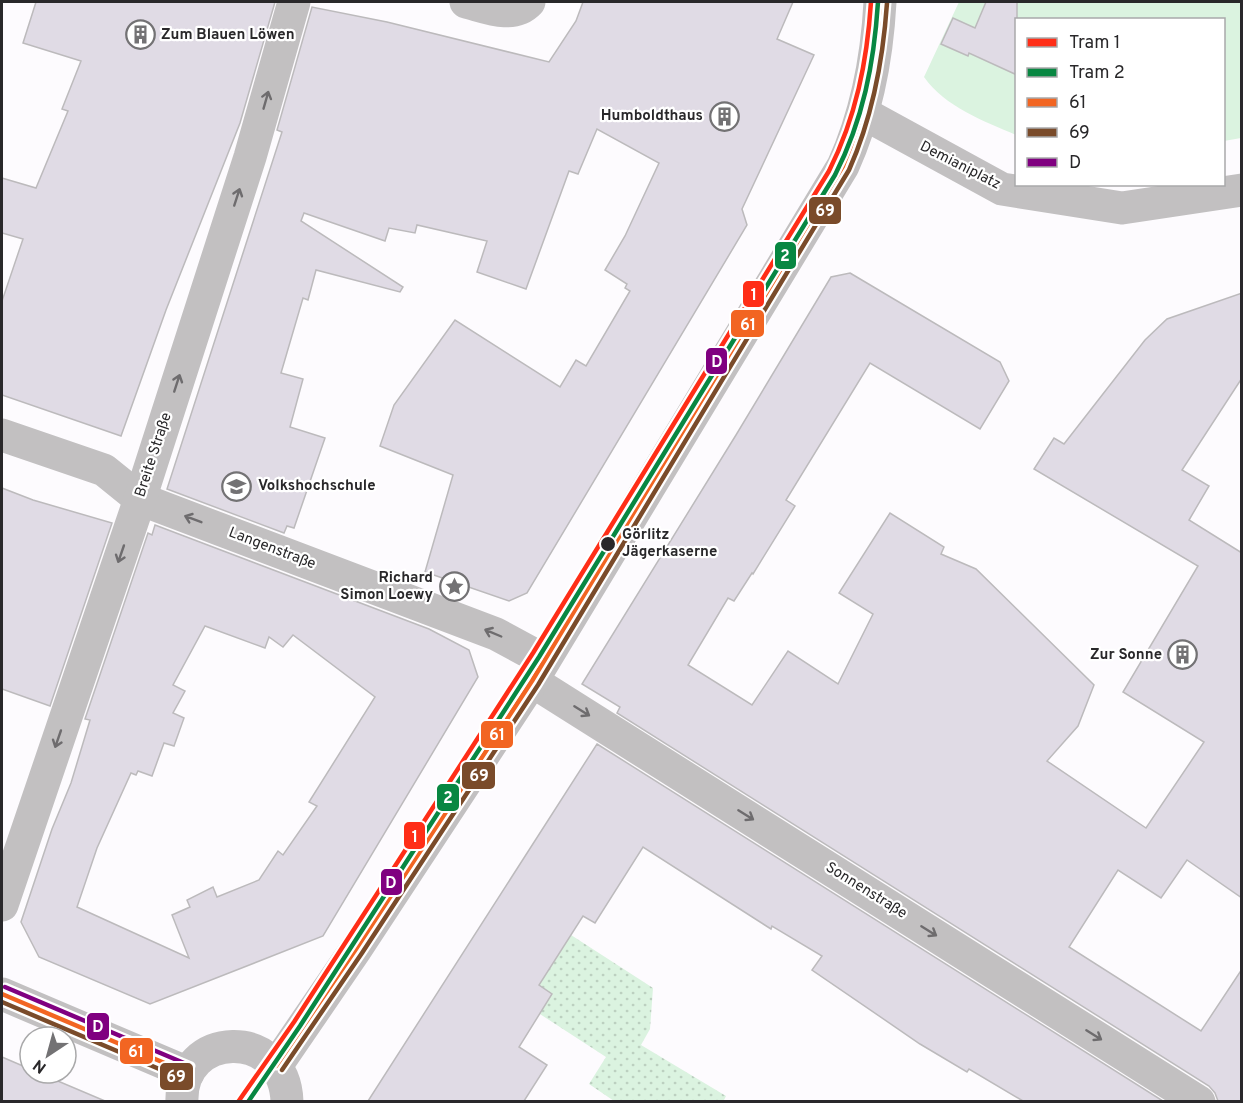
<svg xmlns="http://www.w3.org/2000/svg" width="1243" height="1103" font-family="Overpass,sans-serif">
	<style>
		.green { fill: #dbf3e0 }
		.garden { fill: url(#garden-dots) }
		.building { fill: #e0dbe5; stroke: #bcbabc; stroke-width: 1.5; fill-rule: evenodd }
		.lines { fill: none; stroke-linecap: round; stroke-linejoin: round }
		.minor { stroke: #c2c0c1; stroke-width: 33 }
		.tertiary { stroke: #c2c0c1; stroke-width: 33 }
		.bus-1-casing { stroke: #fff; stroke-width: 9 }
		.bus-2-casing { stroke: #fff; stroke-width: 9 }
		.bus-3-casing { stroke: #fff; stroke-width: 9 }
		.bus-1 { stroke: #f26522; stroke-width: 4.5 }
		.bus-2 { stroke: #7a4b2a; stroke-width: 4.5 }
		.bus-3 { stroke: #800080; stroke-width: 4.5 }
		.tram-1-casing { stroke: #fff; stroke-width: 9 }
		.tram-2-casing { stroke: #fff; stroke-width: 9 }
		.tram-1 { stroke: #ff2e17; stroke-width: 4.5 }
		.tram-2 { stroke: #088742; stroke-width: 4.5 }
		.oneway { stroke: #6e6c6e }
		.stop-dot { fill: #29282a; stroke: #fff; stroke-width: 2 }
		.labels { text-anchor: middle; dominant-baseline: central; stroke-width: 4.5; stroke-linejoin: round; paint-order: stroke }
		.poi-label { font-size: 15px; font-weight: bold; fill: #29282a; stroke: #fff; text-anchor: end }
		.street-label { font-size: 15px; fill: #29282a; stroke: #fff }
		.stop-label { font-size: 15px; font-weight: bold; fill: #29282a; stroke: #fff; text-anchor: start }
		.line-badge { stroke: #fff; stroke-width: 2 }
		.badge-label { font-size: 16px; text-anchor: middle; font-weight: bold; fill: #fff }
	</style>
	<defs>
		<pattern id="garden-dots" width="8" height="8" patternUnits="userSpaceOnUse" patternTransform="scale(1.5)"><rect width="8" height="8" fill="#dbf3e0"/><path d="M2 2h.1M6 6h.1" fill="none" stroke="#bcd0c0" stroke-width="1.8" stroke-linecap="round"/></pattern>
	</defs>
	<rect width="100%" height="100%" fill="#fdfbfe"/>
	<path class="green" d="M959 2H1241V138L1224 141V20H1016V135C984 121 945 107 924 77Z"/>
	<polygon class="garden" points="571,935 653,988 650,1029 641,1045 726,1096 723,1102 614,1101 589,1084 606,1057 526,1005 546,1003 552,994 539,985"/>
	<g class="building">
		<polygon points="36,2 275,2 240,123 166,310 121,436 2,395 2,301 23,239 2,233 2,178 36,188 68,111 62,109 81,61 23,43"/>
		<polygon points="583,2 793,2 777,39 814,55 742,209 747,225 527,593 509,601 425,572 453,475 380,446 394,405 455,320 560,387 576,360 586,366 630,291 625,288 627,284 605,270 625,236 659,163 597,129 578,174 569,171 526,289 477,272 487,241 417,225 415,233 389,228 385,241 304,213 301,221 403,287 400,292 316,270 308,300 303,298 281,373 303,379 290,427 325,438 294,528 287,526 284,533 167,489 282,132 277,130 312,7 387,22 549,62 576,21"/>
		<polygon points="986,2 1017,2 1017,75 969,53 968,56 941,44 953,18 975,28"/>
		<polygon points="850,273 1000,362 1009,381 980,429 870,363 786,500 795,506 753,574 752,573 734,601 728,598 688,665 752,705 788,651 838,684 873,614 839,593 890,513 944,547 941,554 976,569 1094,685 1078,726 1047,761 1146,828 1204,742 1123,692 1198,566 1034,469 1054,438 1064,444 1145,340 1167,319 1242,293 1242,378 1182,470 1209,486 1189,520 1242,553 1242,898 1187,860 1161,898 1118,870 1069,947 1201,1031 1242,969 1242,1101 1218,1101 1215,1093 1209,1086 617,713 620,707 582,684 736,435 831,277"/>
		<polygon points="2,488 33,500 112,523 50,706 2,689"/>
		<path d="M155 525 429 629 469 650 478 677 323 936 150 1004 39 957 21 922 52 829 71 783 90 720 85 719 148 533 152 535ZM205 626 265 648 269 637 283 647 293 635 375 697 309 802 317 806 283 855 278 851 259 880 217 897 213 887 187 900 190 907 172 915 189 958 77 907 97 848 131 773 136 775 138 771 152 776 164 743 174 746 184 718 173 713 185 691 173 685Z"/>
		<polygon points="597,744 1163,1101 1023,1101 969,1069 967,1072 920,1044 812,970 822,956 772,926 771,929 643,847 595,923 583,916 539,985 552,994 519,1047 547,1065 524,1101 368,1101"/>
		<polygon points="2,1057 30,1069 30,1073 39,1073 105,1101 2,1101"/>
	</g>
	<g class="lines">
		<g class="minor">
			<path d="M466 2C486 7 513 19 529 2"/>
			<polyline points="863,113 1002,189 1122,208 1242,190"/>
			<polyline points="2,435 104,470 140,499 496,634 544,660"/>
			<polyline points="532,681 1199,1102"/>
			<polyline points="2,905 140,499 250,157 294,2"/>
			<path d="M276 1066 356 949 532 681 843 166C867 113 877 59 880 2"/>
		</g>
		<g class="tertiary">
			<polyline points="2,994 188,1073"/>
			<path d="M182 1102C179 1030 285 1026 287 1102"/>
		</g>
		<defs>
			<g id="bus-1">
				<polyline points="2,994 188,1073"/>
				<path d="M276 1066 356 949 532 681 843 166C865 113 876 59 880 2"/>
			</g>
			<g id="bus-2">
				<polyline points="2,1002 185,1080"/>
				<path d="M282 1070 362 953 538 685 849 170C873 116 883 61 887 3"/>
			</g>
			<g id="bus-3">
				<polyline points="5,987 191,1066"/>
				<path d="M270 1062 350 945 526 677 836 163C858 110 869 58 873 2"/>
			</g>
		</defs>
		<use href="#bus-1" class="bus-1-casing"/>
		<use href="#bus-2" class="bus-2-casing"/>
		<use href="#bus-3" class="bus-3-casing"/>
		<use href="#bus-1" class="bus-1"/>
		<use href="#bus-2" class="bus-2"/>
		<use href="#bus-3" class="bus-3"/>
		<defs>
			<path id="tram-1" d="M238 1102 294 1022 533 653 829 171C856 117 867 62 871 2"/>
			<path id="tram-2" d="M248 1102 300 1026 539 657 835 175C863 120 874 64 878 2"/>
		</defs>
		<use href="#tram-1" class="tram-1-casing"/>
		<use href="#tram-2" class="tram-2-casing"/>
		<use href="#tram-1" class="tram-1"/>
		<use href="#tram-2" class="tram-2"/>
	</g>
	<defs><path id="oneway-shaft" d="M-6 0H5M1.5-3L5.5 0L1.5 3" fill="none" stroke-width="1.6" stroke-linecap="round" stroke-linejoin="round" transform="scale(1.5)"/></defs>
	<g class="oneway">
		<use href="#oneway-shaft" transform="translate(266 100) rotate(-74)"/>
		<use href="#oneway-shaft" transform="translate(237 197) rotate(-72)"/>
		<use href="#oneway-shaft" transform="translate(177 383) rotate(-72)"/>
		<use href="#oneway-shaft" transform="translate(193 519) rotate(-159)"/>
		<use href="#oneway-shaft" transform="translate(121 554) rotate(109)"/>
		<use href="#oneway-shaft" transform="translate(493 633) rotate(-157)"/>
		<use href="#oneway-shaft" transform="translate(582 711) rotate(32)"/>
		<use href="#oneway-shaft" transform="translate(58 739) rotate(109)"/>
		<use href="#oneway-shaft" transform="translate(746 815) rotate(32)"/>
		<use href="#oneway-shaft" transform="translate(929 931) rotate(32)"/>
		<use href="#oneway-shaft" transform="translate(1094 1035) rotate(32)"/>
	</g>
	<defs>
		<symbol id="building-ring" viewBox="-11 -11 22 22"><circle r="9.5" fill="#fff" stroke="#737274" stroke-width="1.5"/><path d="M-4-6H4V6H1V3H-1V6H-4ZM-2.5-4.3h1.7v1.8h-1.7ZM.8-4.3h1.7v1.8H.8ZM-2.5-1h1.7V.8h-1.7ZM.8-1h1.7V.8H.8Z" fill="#737274"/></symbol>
		<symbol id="university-ring" viewBox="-11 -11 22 22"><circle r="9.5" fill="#fff" stroke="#737274" stroke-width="1.5"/><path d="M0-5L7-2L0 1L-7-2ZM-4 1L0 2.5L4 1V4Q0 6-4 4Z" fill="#737274"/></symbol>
		<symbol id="sight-ring" viewBox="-11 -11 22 22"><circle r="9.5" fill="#fff" stroke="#737274" stroke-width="1.5"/><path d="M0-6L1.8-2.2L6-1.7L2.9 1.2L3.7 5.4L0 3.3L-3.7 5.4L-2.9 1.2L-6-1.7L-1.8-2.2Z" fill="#737274"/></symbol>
	</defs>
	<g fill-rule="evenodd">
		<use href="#building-ring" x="124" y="18" width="33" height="33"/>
		<use href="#building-ring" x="708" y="100" width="33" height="33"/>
		<use href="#university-ring" x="220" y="470" width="33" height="33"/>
		<use href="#sight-ring" x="438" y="570" width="33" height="33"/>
		<use href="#building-ring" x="1166" y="638" width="33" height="33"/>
	</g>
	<circle class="stop-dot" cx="608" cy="544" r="8"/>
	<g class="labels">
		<g class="poi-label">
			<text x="161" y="35" text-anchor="start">Zum Blauen Löwen</text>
			<text x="703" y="116">Humboldthaus</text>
			<text x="258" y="486" text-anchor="start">Volkshochschule</text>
			<text x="433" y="578">Richard<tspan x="433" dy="17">Simon Loewy</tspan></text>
			<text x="1162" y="655">Zur Sonne</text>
		</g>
		<g class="street-label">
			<text transform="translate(960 166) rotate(27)">Demianiplatz</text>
			<text transform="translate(154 455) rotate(-72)">Breite Straße</text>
			<text transform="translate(272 549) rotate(21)">Langenstraße</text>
			<text transform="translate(866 891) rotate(32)">Sonnenstraße</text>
		</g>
		<g class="stop-label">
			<text x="622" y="535">Görlitz<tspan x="622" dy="17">Jägerkaserne</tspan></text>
		</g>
	</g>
	<g class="line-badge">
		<rect x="808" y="196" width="34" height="29" rx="6" fill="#7a4b2a"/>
		<rect x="774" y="241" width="23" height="29" rx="6" fill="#088742"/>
		<rect x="742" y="280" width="23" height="28" rx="6" fill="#ff2e17"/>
		<rect x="730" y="309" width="35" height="29" rx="6" fill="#f26522"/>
		<rect x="705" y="347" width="23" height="28" rx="6" fill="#800080"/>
		<rect x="480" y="720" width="34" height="29" rx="6" fill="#f26522"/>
		<rect x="461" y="761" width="35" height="29" rx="6" fill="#7a4b2a"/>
		<rect x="436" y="783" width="24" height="29" rx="6" fill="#088742"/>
		<rect x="403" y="821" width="23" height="29" rx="6" fill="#ff2e17"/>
		<rect x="380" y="868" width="23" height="28" rx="6" fill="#800080"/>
		<rect x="86" y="1012" width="24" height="29" rx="6" fill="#800080"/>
		<rect x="119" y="1037" width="35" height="28" rx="6" fill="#f26522"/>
		<rect x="159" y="1062" width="35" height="29" rx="6" fill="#7a4b2a"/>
	</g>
	<g class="badge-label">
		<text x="825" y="216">69</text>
		<text x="785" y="261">2</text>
		<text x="754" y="300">1</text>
		<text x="748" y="330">61</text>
		<text x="717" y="367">D</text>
		<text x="497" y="740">61</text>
		<text x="479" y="781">69</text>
		<text x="448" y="803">2</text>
		<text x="415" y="842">1</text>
		<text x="391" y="888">D</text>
		<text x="98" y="1032">D</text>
		<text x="136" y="1057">61</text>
		<text x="176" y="1082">69</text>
	</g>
	<rect width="1243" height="1103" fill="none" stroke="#29282a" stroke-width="6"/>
	<rect x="1015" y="18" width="210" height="168" fill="#ffffff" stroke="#a9a9aa" stroke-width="1.5"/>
	<rect x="1027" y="38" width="30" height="9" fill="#ff2e17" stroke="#a9a9aa" stroke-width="1.5"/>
	<text x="1069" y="48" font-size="18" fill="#29282a">Tram 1</text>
	<rect x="1027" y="68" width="30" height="9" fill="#088742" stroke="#a9a9aa" stroke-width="1.5"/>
	<text x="1069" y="78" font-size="18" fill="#29282a">Tram 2</text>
	<rect x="1027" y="98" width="30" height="9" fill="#f26522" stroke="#a9a9aa" stroke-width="1.5"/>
	<text x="1069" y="108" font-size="18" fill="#29282a">61</text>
	<rect x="1027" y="128" width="30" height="9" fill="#7a4b2a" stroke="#a9a9aa" stroke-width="1.5"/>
	<text x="1069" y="138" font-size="18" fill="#29282a">69</text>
	<rect x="1027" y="158" width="30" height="9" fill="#800080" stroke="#a9a9aa" stroke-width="1.5"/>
	<text x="1069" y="168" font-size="18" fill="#29282a">D</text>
	<g transform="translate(48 1055) rotate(216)"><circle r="28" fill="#ffffff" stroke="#a9a9aa" stroke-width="1.5"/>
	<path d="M0-4.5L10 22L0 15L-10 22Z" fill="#737274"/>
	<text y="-9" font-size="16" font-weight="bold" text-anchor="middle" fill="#29282a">N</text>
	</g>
</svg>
